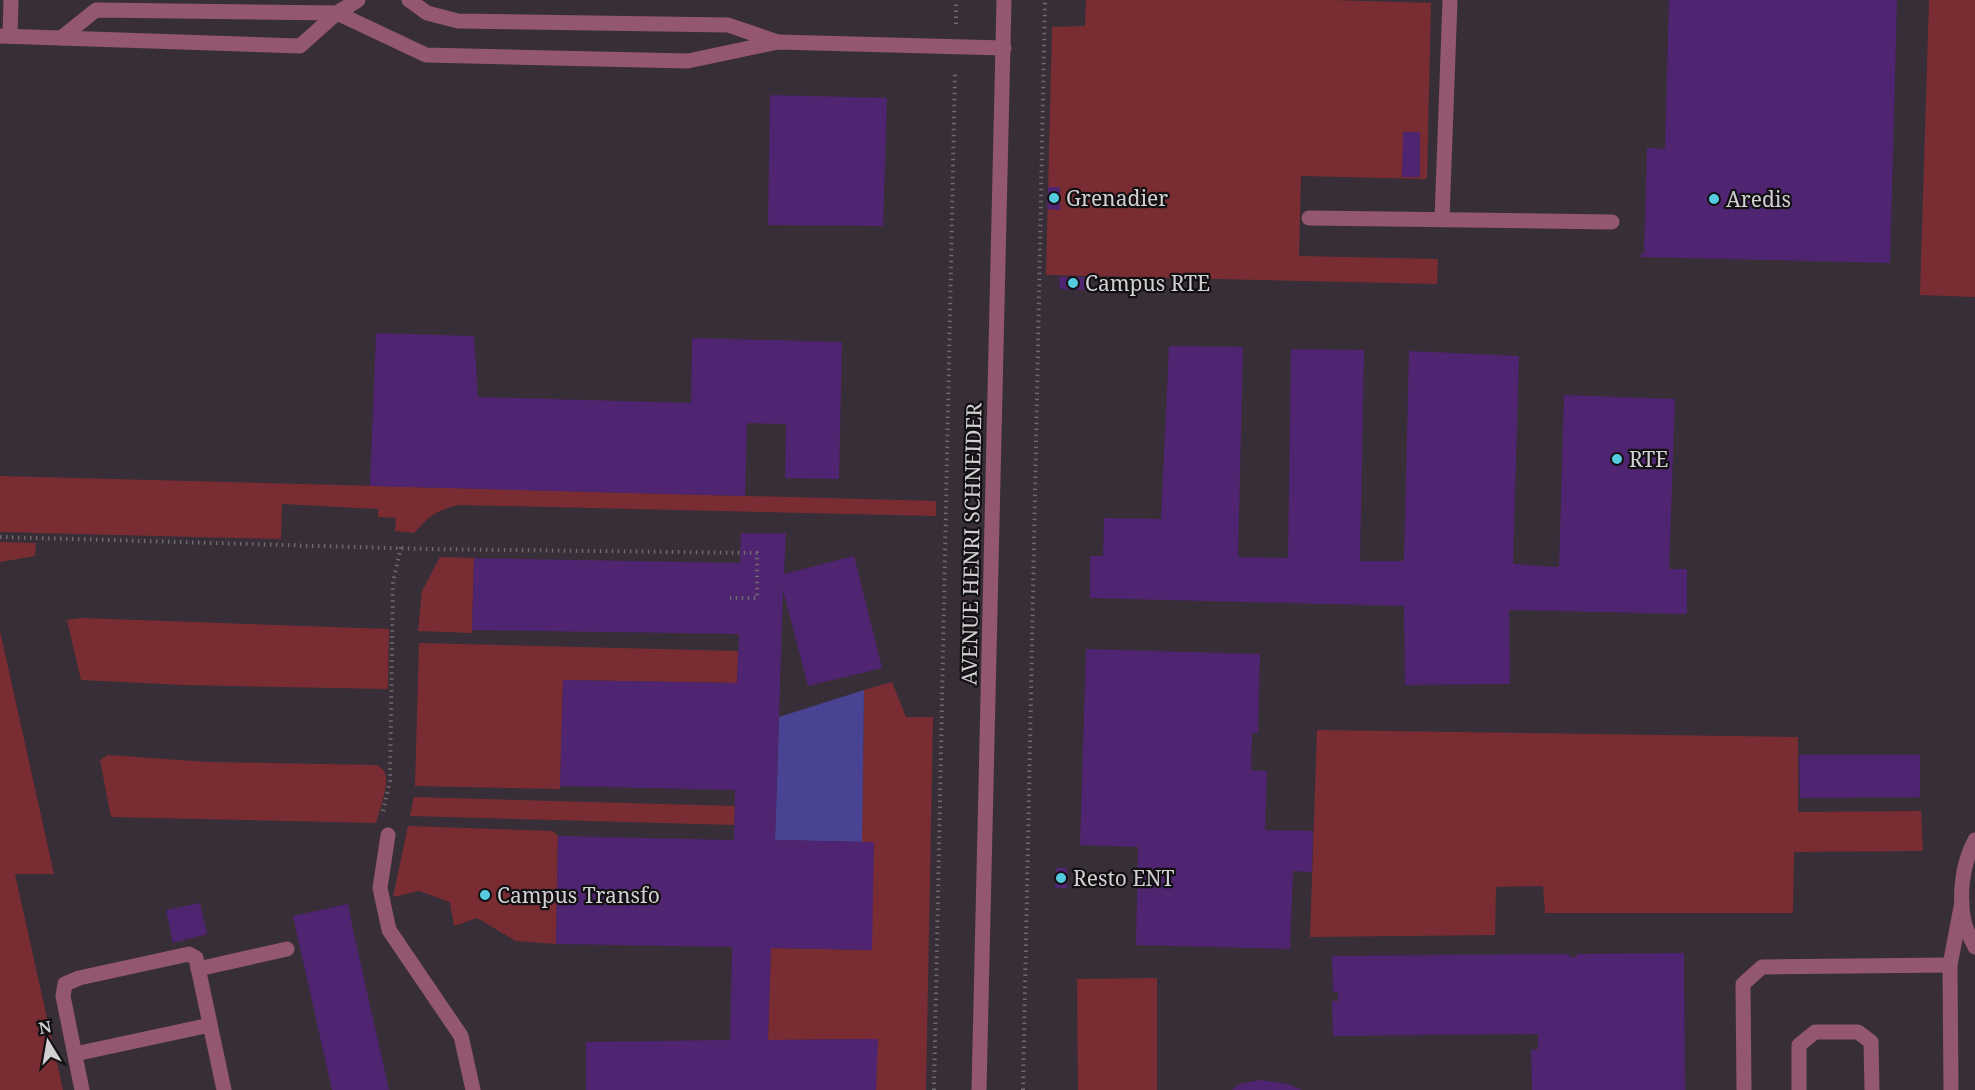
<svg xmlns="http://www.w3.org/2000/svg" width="1975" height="1090" font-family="'Noto Serif',serif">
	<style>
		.built { fill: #382e37 }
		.green { fill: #792d33 }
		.water { fill: #494393 }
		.building { fill: #4f2470 }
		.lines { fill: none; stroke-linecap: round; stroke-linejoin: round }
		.path { stroke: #6f6a6e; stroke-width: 4; stroke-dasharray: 1.5 4.5; stroke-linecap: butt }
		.minor { stroke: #93576f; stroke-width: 15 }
		.poi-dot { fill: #55cae0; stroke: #121012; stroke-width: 2 }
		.labels { text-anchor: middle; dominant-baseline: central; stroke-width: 4.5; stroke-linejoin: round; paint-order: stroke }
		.poi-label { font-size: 21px; fill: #d3d0d3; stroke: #121012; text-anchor: start }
		.street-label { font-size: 21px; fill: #d3d0d3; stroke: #121012 }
	</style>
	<rect width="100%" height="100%" fill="#2c262b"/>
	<rect class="built" x="0" y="0" width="1975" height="1090"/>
	<g class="green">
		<polygon points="1086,0 1332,0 1431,3 1427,179 1301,176 1299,256 1438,259 1437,284 1046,275 1052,27 1085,26"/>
		<polygon points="1929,0 1975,0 1975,297 1920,295"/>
		<path d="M0 476 936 501V516L460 505C438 509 429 516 414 533L395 531 396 518 378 517V509L282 504 281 539 0 532Z"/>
		<polygon points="0,542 36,543 35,556 0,562"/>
		<polygon points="440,557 474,558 472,633 418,631 422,591"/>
		<polygon points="81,618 389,629 388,689 183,685 81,680 67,620"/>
		<polygon points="0,631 54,874 15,874 63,1090 0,1090"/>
		<polygon points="419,643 738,651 737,683 563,680 560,789 415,786"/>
		<polygon points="892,682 906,717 933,717 926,1090 876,1090 877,1039 768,1040 771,948 871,950 874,842 862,842 864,690"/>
		<polygon points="1317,730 1798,737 1798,812 1921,811 1923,851 1794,852 1793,913 1545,913 1543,886 1496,887 1495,935 1310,937"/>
		<path d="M108 755 208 762 377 765C378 766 383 769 384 771 391 780 379 812 376 823L111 817 100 760Z"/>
		<polygon points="414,797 735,806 734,825 410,816"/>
		<polygon points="408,826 553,831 558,836 556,944 516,941 477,918 454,926 450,902 419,891 393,897"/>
		<polygon points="1157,978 1157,1090 1078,1090 1077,979"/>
	</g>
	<polygon class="water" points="864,690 862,842 775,840 779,717"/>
	<g class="building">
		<polygon points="1669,0 1897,0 1890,263 1641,257 1641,253 1644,254 1647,148 1665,149"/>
		<polygon points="770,95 887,98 883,226 768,225"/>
		<polygon points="1403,132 1420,132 1420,177 1402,177"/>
		<polygon points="1048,187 1060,187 1060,210 1047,209"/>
		<polygon points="1059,277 1087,277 1087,290 1060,289"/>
		<polygon points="376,333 474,336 478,397 691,403 692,338 842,342 839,479 785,478 786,424 747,423 745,496 370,486"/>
		<polygon points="1169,346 1243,347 1238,557 1288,558 1291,349 1364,350 1360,561 1404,561 1409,351 1519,356 1513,564 1559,567 1564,395 1675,399 1669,569 1687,569 1687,614 1509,610 1510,684 1405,685 1404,606 1090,598 1090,556 1103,556 1104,518 1161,519"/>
		<polygon points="741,533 786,533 784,574 854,556 882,668 808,686 783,590 775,840 874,842 872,950 771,948 768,1040 878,1039 876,1090 586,1090 586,1042 730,1040 732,947 556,944 558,836 734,840 735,790 560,786 563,680 737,683 739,634 472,630 474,558 740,563"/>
		<polygon points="1086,649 1260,654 1258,733 1252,733 1251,770 1267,771 1265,830 1313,831 1312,872 1293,871 1290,949 1136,945 1138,847 1080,845"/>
		<polygon points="1799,755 1920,755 1920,797 1800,798"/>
		<polygon points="1056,868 1067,868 1067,888 1055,888"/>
		<polygon points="200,903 207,934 173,943 166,910"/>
		<polygon points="348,904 352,925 389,1090 332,1090 293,916"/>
		<polygon points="1684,953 1685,1090 1532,1090 1531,1050 1538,1049 1538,1034 1333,1036 1332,1001 1338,1001 1338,992 1333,992 1332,956 1569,954 1569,957 1577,957 1577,954"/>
		<polygon points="1261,1080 1288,1084 1302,1090 1232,1090 1239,1084"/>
	</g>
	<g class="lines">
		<g class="path">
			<polyline points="956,24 956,0"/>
			<polyline points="0,537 427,549 757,553 757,598 730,598"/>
			<polyline points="383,811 390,781 393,582 401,547"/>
			<polyline points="934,1090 955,71"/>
			<polyline points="1023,1090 1045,0"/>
		</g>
		<g class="minor">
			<polyline points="409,0 427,13 458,21 728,25 778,42"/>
			<polyline points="0,36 300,46 337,13 358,0"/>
			<polyline points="10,36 11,0"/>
			<polyline points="61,38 96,10 337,13 426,55 688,61 778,42 1004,48"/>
			<polyline points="1309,218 1612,222"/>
			<polyline points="1442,219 1450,0"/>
			<polyline points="388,835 380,888 389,930 461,1036 473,1090"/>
			<path d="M1975 840C1962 864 1958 898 1965 925 1967 932 1972 940 1975 947"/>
			<polyline points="198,969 287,949"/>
			<polyline points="75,1054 210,1025"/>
			<polyline points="82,1090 63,996 65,984 79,978 189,954 196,958 224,1090"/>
			<polyline points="979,1090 1004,0"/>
			<polyline points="1744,1090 1743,984 1762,967 1950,965"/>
			<polyline points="1799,1090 1799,1045 1815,1032 1858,1032 1871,1042 1872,1090"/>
			<polyline points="1951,1090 1950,965 1962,902"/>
		</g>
	</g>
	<g class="poi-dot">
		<circle cx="1054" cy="198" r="6"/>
		<circle cx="1714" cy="199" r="6"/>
		<circle cx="1073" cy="283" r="6"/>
		<circle cx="1617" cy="459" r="6"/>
		<circle cx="1061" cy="878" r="6"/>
		<circle cx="485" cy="895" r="6"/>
	</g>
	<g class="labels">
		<g class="poi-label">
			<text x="1066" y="198">Grenadier</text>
			<text x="1726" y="199">Aredis</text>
			<text x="1085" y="283">Campus RTE</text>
			<text x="1629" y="459">RTE</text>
			<text x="1073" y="878">Resto ENT</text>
			<text x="497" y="895">Campus Transfo</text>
		</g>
		<g class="street-label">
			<text transform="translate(971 544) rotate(-89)">AVENUE HENRI SCHNEIDER</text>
		</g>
	</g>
	<g transform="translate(48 1042) rotate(349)" stroke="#121012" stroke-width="4.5" paint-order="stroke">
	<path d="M0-4.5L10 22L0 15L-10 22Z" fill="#d3d0d3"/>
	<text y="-9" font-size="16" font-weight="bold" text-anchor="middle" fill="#d3d0d3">N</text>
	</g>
</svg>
